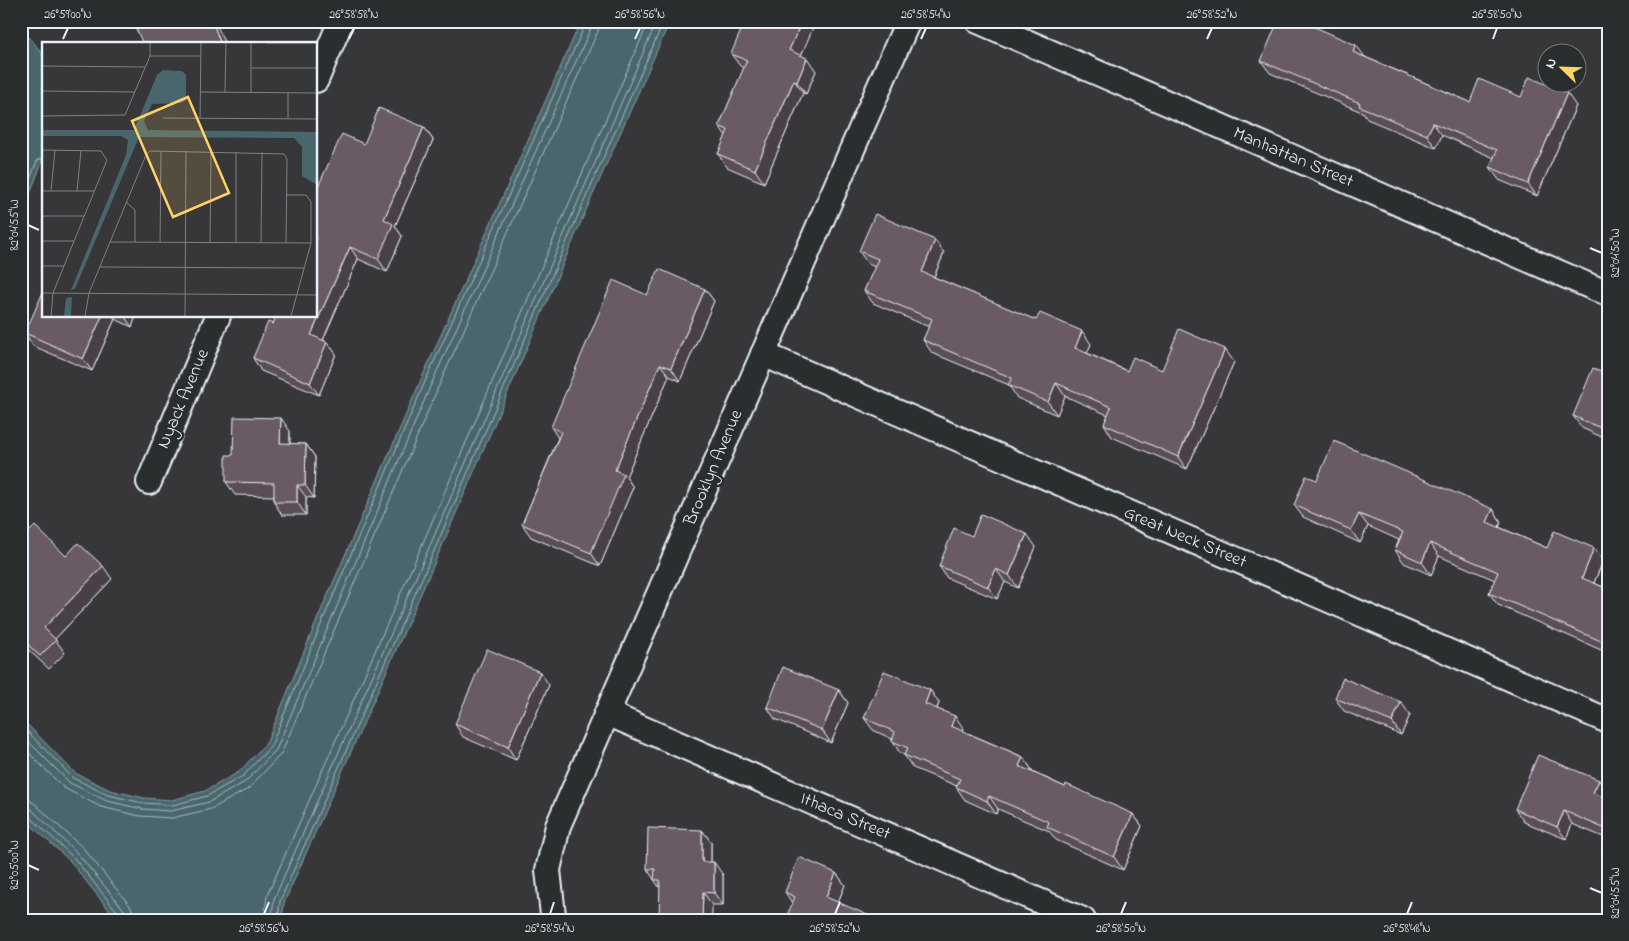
<svg xmlns="http://www.w3.org/2000/svg" width="1629" height="941" font-family="'Indie Flower',sans-serif">
	<style>
		.water { fill: #49666c; stroke: #899ea4 }
		.lines { fill: none; stroke-linecap: round; stroke-linejoin: round }
		.shore { stroke: #a8b9c0; stroke-width: 1 }
		.minor-casing { stroke: #e8f1f8; stroke-width: 28 }
		.minor { stroke: #2a2d2e; stroke-width: 24 }
		.wall { fill: #5a4d58; stroke: #e8f1f8 }
		.shaded-wall { fill: #4a3f47; stroke: #e8f1f8 }
		.building { fill: #695a66; stroke: #e8f1f8 }
		.ticks { fill: none; stroke: #e8f1f8; stroke-width: 2 }
		.labels { text-anchor: middle; dominant-baseline: central; stroke-width: 5; stroke-linejoin: round; paint-order: stroke }
		.street-label { font-size: 18px; fill: #e8f1f8; stroke: #2a2d2e }
		.inset-road { fill: none; stroke: #7e8185; stroke-width: 1 }
		.view { fill: #ffd166; fill-opacity: 0.15; stroke: #ffd166; stroke-width: 2.5 }
		.inset-edge { fill: none; stroke: #e8f1f8; stroke-width: 2.5 }
		.neatline { fill: none; stroke: #e8f1f8; stroke-width: 2 }
		.ticks-label { font-size: 12px; text-anchor: middle; fill: #e8f1f8 }
	</style>
	<rect width="100%" height="100%" fill="#373639"/>
	<filter id="ink" filterUnits="userSpaceOnUse"><feTurbulence type="fractalNoise" baseFrequency=".02" numOctaves="2"/><feDisplacementMap in="SourceGraphic" scale="10" xChannelSelector="R" yChannelSelector="G"/><feConvolveMatrix kernelMatrix="1 2 1 2 8 2 1 2 1" color-interpolation-filters="sRGB"/></filter>
	<g filter="url(#ink)">
		<g class="water">
			<polygon points="581,21 670,21 587,208 442,546 284,903 282,920 117,920 70,861 21,816 21,718 75,773 110,790 144,798 172,800 205,791 239,772 267,742 317,620 420,382"/>
			<polygon points="21,33 31,39 44,56 44,157 21,217"/>
		</g>
		<g class="lines">
			<g class="shore">
				<polyline points="21,203 37,161 40,159 44,158"/>
				<polyline points="21,725 73,778 108,795 143,803 173,805 207,796 243,776 271,746 322,622 424,384 585,25 585,21"/>
				<polyline points="21,734 70,783 107,801 142,809 171,811 209,802 245,782 276,750 430,387 591,28 592,21"/>
				<polyline points="21,745 64,788 101,807 140,816 172,818 211,809 248,789 281,754 437,390 598,31 599,21"/>
				<polyline points="21,799 29,800 35,804 84,849 131,907 134,914 135,920"/>
				<polyline points="21,806 31,809 78,854 125,911 127,920"/>
				<polyline points="21,813 27,814 74,858 120,915 121,920"/>
				<polyline points="264,920 267,896 425,538 570,201 649,21"/>
				<polyline points="271,920 274,899 432,541 577,204 657,21"/>
				<polyline points="278,920 280,901 437,544 582,206 664,21"/>
			</g>
			<defs>
				<g id="minor">
					<polyline points="978,21 1608,294"/>
					<polyline points="316,80 341,21"/>
					<polyline points="763,354 1608,721"/>
					<polyline points="149,482 218,316"/>
					<polyline points="607,713 1083,920"/>
					<polyline points="555,920 553,915 548,870 558,826 908,21"/>
				</g>
			</defs>
			<use href="#minor" class="minor-casing"/>
			<use href="#minor" class="minor"/>
		</g>
		<g class="wall">
			<polygon points="1144,21 1159,21 1157,27"/>
			<polygon points="731,54 801,56 816,71 806,94 803,93 764,183 727,167 718,154 726,136 719,126 744,68 740,66"/>
			<polygon points="1365,57 1470,102 1521,97 1576,106 1537,196 1499,180 1490,167 1494,158 1442,135 1436,148 1367,119 1364,113 1270,73 1261,61"/>
			<polygon points="424,127 433,140 395,226 402,236 387,272 358,259 323,340 327,342 336,354 319,395 261,371 253,358 273,324 364,144"/>
			<polygon points="935,240 944,253 934,277 1091,344 1087,353 1127,371 1162,370 1234,362 1187,469 1112,437 1104,424 1108,415 1065,396 1057,415 1017,398 1009,385 932,353 923,340 929,327 873,303 864,291 875,267 868,264 859,251"/>
			<polygon points="705,289 714,301 680,381 669,376 626,477 633,487 600,566 531,537 522,524 558,438 551,427 647,295"/>
			<polygon points="44,316 136,316 132,327 115,319 92,371 33,346 25,333"/>
			<polygon points="1608,374 1608,440 1582,428 1573,416"/>
			<polygon points="290,431 290,444 306,444 315,457 314,498 306,497 306,515 282,515 274,502 274,496 235,495 226,482"/>
			<polygon points="1317,480 1493,509 1501,522 1499,527 1547,548 1603,561 1594,583 1608,589 1608,653 1498,605 1489,593 1495,580 1439,556 1431,575 1404,563 1395,550 1399,540 1368,526 1360,543 1303,517 1294,505"/>
			<polygon points="972,536 1036,547 1018,588 1005,582 997,599 947,578 939,566"/>
			<polygon points="21,540 66,556 112,579 55,639 65,653 49,669 21,643"/>
			<polygon points="549,685 516,760 463,737 455,724"/>
			<polygon points="839,690 848,703 831,743 775,719 767,707"/>
			<polygon points="930,690 939,703 937,709 964,729 963,731 1023,757 1032,770 1031,771 1065,787 1133,814 1142,826 1123,870 1056,840 1049,831 998,809 996,814 965,800 956,787 957,786 913,768 904,755 900,753 892,741 892,739 873,730 864,718"/>
			<polygon points="1335,698 1410,715 1401,735 1344,711"/>
			<polygon points="1599,780 1608,793 1605,798 1608,799 1608,839 1572,824 1566,839 1524,822 1515,809"/>
			<polygon points="702,830 711,842 711,862 723,875 723,905 712,905 659,887 647,869"/>
			<polygon points="1608,842 1608,862 1602,854"/>
			<polygon points="836,873 845,885 838,902 792,903 785,892"/>
		</g>
		<g class="shaded-wall">
			<polygon points="212,21 215,21 225,44 221,44"/>
			<polygon points="802,21 816,21 798,63 789,50"/>
			<polygon points="1153,21 1159,21 1157,27"/>
			<polygon points="1356,45 1365,57 1353,52"/>
			<polygon points="807,58 816,71 806,94 797,82"/>
			<polygon points="794,80 803,93 764,183 755,170"/>
			<polygon points="1567,93 1576,106 1537,196 1528,184"/>
			<polygon points="1433,123 1442,135 1436,148 1427,135"/>
			<polygon points="424,127 433,140 395,226 402,236 387,272 378,259 384,219"/>
			<polygon points="935,240 944,253 931,284 922,272"/>
			<polygon points="350,247 358,259 320,347 311,335"/>
			<polygon points="705,289 714,301 680,381 671,368"/>
			<polygon points="102,316 113,316 115,319 92,371 83,359"/>
			<polygon points="124,316 136,316 132,327"/>
			<polygon points="1082,331 1091,344 1084,360 1075,348"/>
			<polygon points="327,342 336,354 319,395 310,383"/>
			<polygon points="1225,349 1234,362 1187,469 1178,457"/>
			<polygon points="660,364 669,376 626,477 633,487 600,566 591,553 615,470"/>
			<polygon points="1056,383 1065,396 1057,415 1048,402"/>
			<polygon points="281,418 290,431 289,456 280,443"/>
			<polygon points="306,444 315,457 314,498 305,485"/>
			<polygon points="297,485 306,497 306,515 297,502"/>
			<polygon points="1493,509 1501,522 1496,535 1487,522"/>
			<polygon points="1359,514 1368,526 1360,543 1351,530"/>
			<polygon points="1027,534 1036,547 1018,588 1009,575"/>
			<polygon points="1430,543 1439,556 1431,575 1422,562"/>
			<polygon points="1594,548 1603,561 1591,590 1582,578"/>
			<polygon points="103,566 112,579 53,641 44,628"/>
			<polygon points="996,569 1005,582 997,599 988,587"/>
			<polygon points="540,672 549,685 516,760 508,747"/>
			<polygon points="839,690 848,703 831,743 822,730"/>
			<polygon points="930,690 939,703 934,716 925,704"/>
			<polygon points="1401,702 1410,715 1401,735 1392,722"/>
			<polygon points="955,716 964,729 960,739 951,726"/>
			<polygon points="1023,757 1032,770 1028,779 1019,766"/>
			<polygon points="1599,780 1608,793 1602,806 1593,793"/>
			<polygon points="989,796 998,809 996,814 987,801"/>
			<polygon points="1564,811 1572,824 1566,839 1557,827"/>
			<polygon points="1133,814 1142,826 1123,870 1114,857"/>
			<polygon points="702,830 711,842 711,874 702,862"/>
			<polygon points="714,862 723,875 723,905 714,893"/>
			<polygon points="836,873 845,885 835,909 826,897"/>
			<polygon points="703,892 712,905 712,920 702,920"/>
		</g>
		<g class="building">
			<polygon points="135,21 212,21 221,44 143,44 133,22"/>
			<polygon points="745,21 802,21 789,50 807,58 797,82 794,80 755,170 718,154 728,130 719,126 747,60 731,54"/>
			<polygon points="1278,21 1301,21 1356,45 1353,52 1470,102 1479,79 1521,97 1529,77 1567,93 1528,184 1490,167 1497,150 1433,123 1427,135 1359,106 1360,103 1261,61"/>
			<polygon points="379,108 424,127 384,219 393,224 378,259 350,247 311,335 327,342 310,383 253,358 268,322 273,324 276,316 316,316 316,191 342,134 364,144"/>
			<polygon points="875,214 935,240 922,272 1036,320 1040,313 1082,331 1075,348 1127,371 1133,357 1162,370 1179,329 1225,349 1178,457 1104,424 1111,407 1056,383 1048,402 1008,385 1012,378 923,340 932,319 864,291 878,259 859,251"/>
			<polygon points="659,269 705,289 671,368 660,364 615,470 624,474 591,553 522,524 561,432 551,427 613,280 647,295"/>
			<polygon points="44,290 44,316 102,316 83,359 25,333"/>
			<polygon points="1593,368 1608,374 1608,431 1573,416"/>
			<polygon points="234,417 281,418 280,443 306,444 305,485 297,485 297,502 274,502 274,483 226,482 226,455 233,455"/>
			<polygon points="1334,441 1493,509 1487,522 1547,548 1554,531 1594,548 1582,578 1608,589 1608,644 1489,593 1498,572 1430,543 1422,562 1395,550 1403,532 1359,514 1351,530 1294,505 1306,476 1317,480"/>
			<polygon points="981,514 1027,534 1009,575 996,569 988,587 939,566 954,528 972,536"/>
			<polygon points="35,526 66,556 78,543 103,566 44,628 56,640 40,656 21,638 21,540"/>
			<polygon points="487,649 540,672 508,747 455,724"/>
			<polygon points="783,667 839,690 822,730 767,707"/>
			<polygon points="884,671 930,690 925,704 955,716 951,726 1023,757 1019,766 1065,787 1066,784 1133,814 1114,857 1047,827 1049,822 989,796 987,801 956,787 960,779 904,755 908,748 892,741 895,732 864,718"/>
			<polygon points="1343,678 1401,702 1392,722 1335,698"/>
			<polygon points="1538,755 1599,780 1593,793 1608,799 1608,830 1564,811 1557,827 1515,809"/>
			<polygon points="648,828 702,830 702,862 714,862 714,893 703,892 702,920 659,920 660,880 654,880 655,869 647,869"/>
			<polygon points="1608,842 1608,857 1602,854"/>
			<polygon points="799,857 836,873 826,897 879,920 785,920 795,897 785,892"/>
			<polygon points="898,916 907,920 896,920"/>
		</g>
	</g>
	<path class="ticks" d="M63 39 68 28M349 39 354 28M635 39 640 28M921 39 926 28M1207 39 1212 28M1493 39 1497 28M28 225 39 230M1590 248 1602 253M28 865 39 870M1590 888 1602 893M264 914 269 902M550 914 554 902M835 914 840 902M1121 914 1126 902M1407 914 1412 902"/>
	<g class="labels">
		<g class="street-label">
			<text transform="translate(1293 158) rotate(23)">Manhattan Street</text>
			<text transform="translate(184 399) rotate(-67)">Nyack Avenue</text>
			<text transform="translate(714 468) rotate(-67)">Brooklyn Avenue</text>
			<text transform="translate(1185 538) rotate(23)">Great Neck Street</text>
			<text transform="translate(845 817) rotate(23)">Ithaca Street</text>
		</g>
	</g>
	<g transform="translate(42 42)">
		<rect width="275" height="275" fill="#373639"/>
		<path d="M121 28 140 29 144 33V58L139 61 110 62 102 79 106 88 275 90V143L260 134V105L252 96 97 95 33 247 29 248 84 113 86 98 79 94H0V88H92L115 33ZM30 255 29 274H22L24 256Z" fill="#49666c"/>
		<path class="inset-road" d="M225 1H275M108 14H159M0 24 103 25M209 26H275M0 49 93 50M158 50 275 51M183 51 184 1M209 51V1M0 74 83 73 108 14V1M121 76 275 77M158 76 159 1M246 76V51M0 108 59 109 65 118 11 251 9 274M0 149H52M9 149 13 108M35 149 39 108M244 153H264L269 160V201L249 274M84 160 93 168V200M0 174H42M0 199H32M68 200 269 201M118 200 119 109M168 201 169 110M194 201V110M219 201 220 110M0 224H22M58 225 262 226M0 251 275 253M43 274 47 251 104 113 108 109 242 112 245 117 244 201M143 274 144 109"/>
		<path class="view" d="M146 55 187 151 131 175 90 79Z"/>
		<rect width="275" height="275" class="inset-edge"/>
	</g>
	<rect width="1629" height="941" fill="none" stroke="#2a2d2e" stroke-width="55"/>
	<g transform="translate(1562 68) rotate(293)"><circle r="24" fill="#2a2d2e" stroke="#767b7f"/>
	<path d="M0-4L9 19L0 12L-9 19Z" fill="#ffd166"/>
	<text y="-8" font-size="14" font-weight="bold" text-anchor="middle" fill="#e8f1f8">N</text>
	</g>
	<rect x="28" y="28" width="1574" height="886" class="neatline"/>
	<g class="ticks-label">
		<text x="68" y="18">26°59'00"N</text>
		<text x="354" y="18">26°58'58"N</text>
		<text x="640" y="18">26°58'56"N</text>
		<text x="926" y="18">26°58'54"N</text>
		<text x="1212" y="18">26°58'52"N</text>
		<text x="1497" y="18">26°58'50"N</text>
		<text transform="translate(14 225) rotate(-90)" y="4">82°04'55"W</text>
		<text transform="translate(1615 253) rotate(-90)" y="4">82°04'50"W</text>
		<text transform="translate(14 865) rotate(-90)" y="4">82°05'00"W</text>
		<text transform="translate(1615 893) rotate(-90)" y="4">82°04'55"W</text>
		<text x="264" y="932">26°58'56"N</text>
		<text x="550" y="932">26°58'54"N</text>
		<text x="835" y="932">26°58'52"N</text>
		<text x="1121" y="932">26°58'50"N</text>
		<text x="1407" y="932">26°58'48"N</text>
	</g>
</svg>
